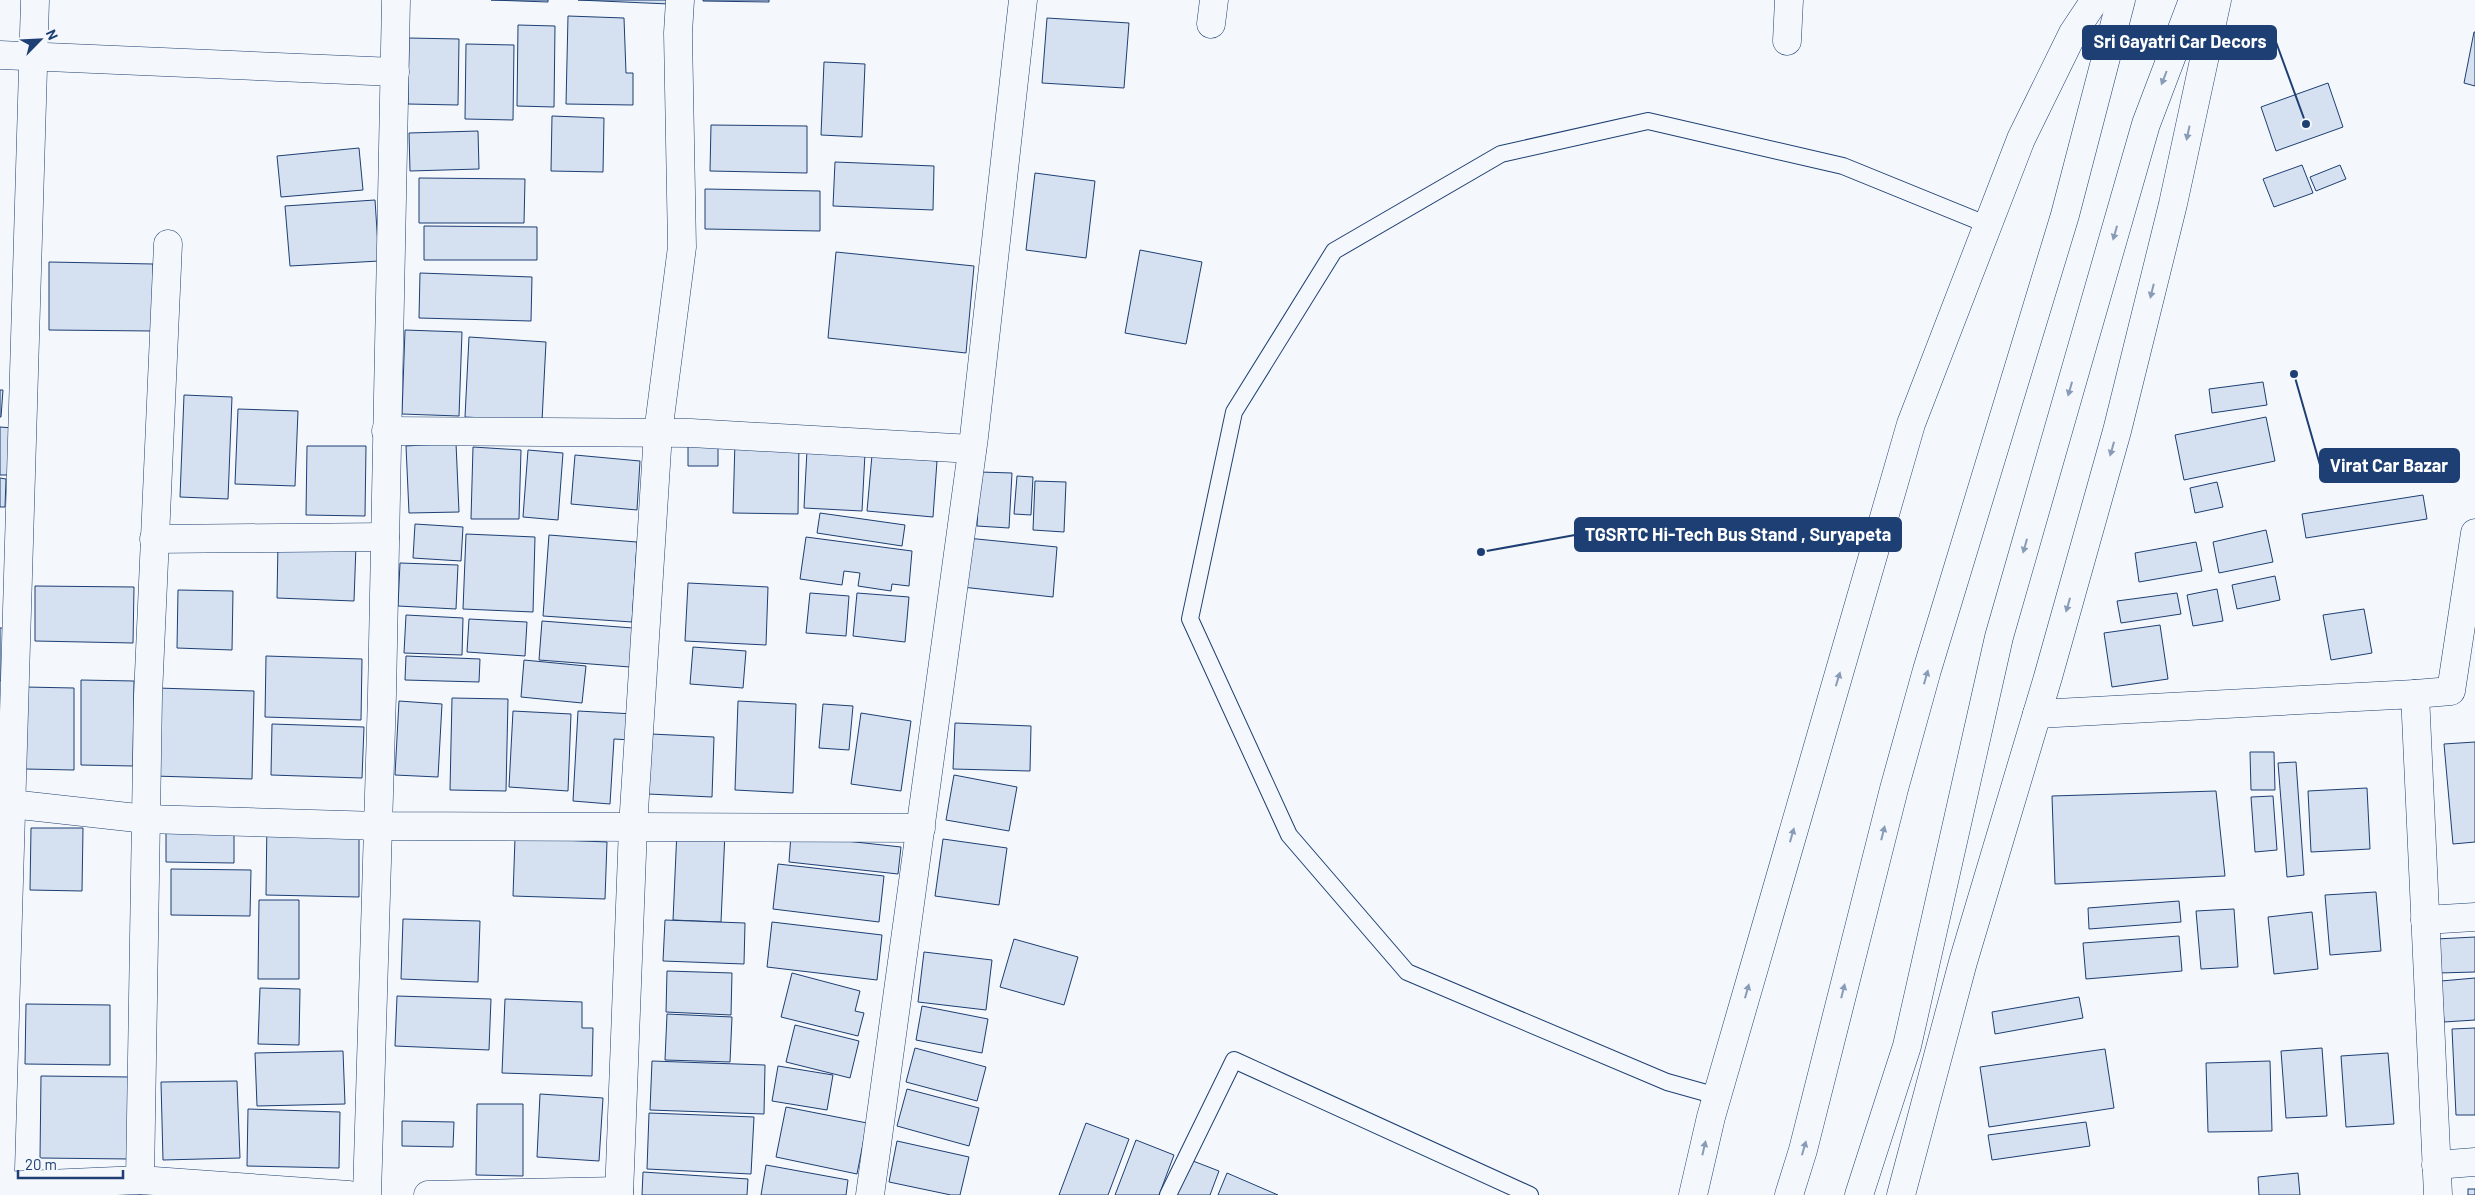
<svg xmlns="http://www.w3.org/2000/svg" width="2475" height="1195" font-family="Barlow,sans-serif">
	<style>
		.building { fill: #d5e0f0; stroke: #1d3f73 }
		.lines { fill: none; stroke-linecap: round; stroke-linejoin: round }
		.lane-casing { stroke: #1d3f73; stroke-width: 18 }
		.street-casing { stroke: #1d3f73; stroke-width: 29 }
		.primary-casing { stroke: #1d3f73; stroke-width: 29 }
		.highway-casing { stroke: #1d3f73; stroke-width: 29 }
		.lane { stroke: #f4f7fb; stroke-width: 16 }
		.street { stroke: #f4f7fb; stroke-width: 28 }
		.primary { stroke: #f4f7fb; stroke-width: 28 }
		.highway { stroke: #f4f7fb; stroke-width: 28 }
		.oneway { fill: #889bb7 }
		.leader { fill: none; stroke: #1d3f73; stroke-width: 2 }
		.callout-dot { fill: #1d3f73; stroke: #f4f7fb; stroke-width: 2 }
		.callout { fill: #1d3f73; stroke: #1d3f73; stroke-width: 2 }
		.callout-label { font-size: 18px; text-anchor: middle; font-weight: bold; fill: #fff }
	</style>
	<rect width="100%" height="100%" fill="#f4f7fb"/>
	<g class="building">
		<polygon points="491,0 548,0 548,2"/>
		<polygon points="578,0 669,0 669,4"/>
		<polygon points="703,0 769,0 769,2 703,1"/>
		<polygon points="568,16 624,18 626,73 633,73 633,105 566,104"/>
		<polygon points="1047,18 1129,23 1124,88 1042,83"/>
		<polygon points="518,25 555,26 554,107 517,106"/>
		<polygon points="2474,32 2475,32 2475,86 2464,83"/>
		<polygon points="409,38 459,39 458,105 408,104"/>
		<polygon points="466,44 514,45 513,120 465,119"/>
		<polygon points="824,62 865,64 862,137 821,135"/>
		<polygon points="2328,83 2343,127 2276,151 2261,107"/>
		<polygon points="552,116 604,118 603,172 551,171"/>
		<polygon points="711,125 807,126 807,173 710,171"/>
		<polygon points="478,131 479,169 410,171 409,133"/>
		<polygon points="359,148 363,190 281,197 277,156"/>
		<polygon points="835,162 934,166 933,210 833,206"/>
		<polygon points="2302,165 2313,193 2274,207 2263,179"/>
		<polygon points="2340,165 2346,179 2316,191 2310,177"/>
		<polygon points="1035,173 1095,181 1086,258 1026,250"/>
		<polygon points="419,178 525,179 524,223 419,223"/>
		<polygon points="705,189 820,191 820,231 705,229"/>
		<polygon points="375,200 379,261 290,266 285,206"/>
		<polygon points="424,226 537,227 537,260 424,260"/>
		<polygon points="1140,250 1202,262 1186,344 1125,333"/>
		<polygon points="836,252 974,266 966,353 828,338"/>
		<polygon points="49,262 153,264 153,331 49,330"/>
		<polygon points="420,273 532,277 531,321 419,318"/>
		<polygon points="405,330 462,332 459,416 402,414"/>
		<polygon points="469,337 546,342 542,421 465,417"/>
		<polygon points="2263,382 2267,405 2212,413 2209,389"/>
		<polygon points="0,390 3,390 1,417 0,417"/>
		<polygon points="184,395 232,397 228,499 180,497"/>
		<polygon points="238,409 298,411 295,486 235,484"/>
		<polygon points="2266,417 2275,461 2184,480 2175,435"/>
		<polygon points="0,427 13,428 12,475 0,475"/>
		<polygon points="718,439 718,466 688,466 688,440"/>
		<polygon points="735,441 799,443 798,514 733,513"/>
		<polygon points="456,443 459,512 409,513 406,446"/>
		<polygon points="307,446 366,446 365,516 306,515"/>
		<polygon points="473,447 521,450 519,519 471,519"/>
		<polygon points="528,450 563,453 558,520 523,517"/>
		<polygon points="807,450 865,453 862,511 804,508"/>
		<polygon points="575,455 640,461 637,510 571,504"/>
		<polygon points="872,455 937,461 933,517 867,511"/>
		<polygon points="980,472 1012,473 1009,528 977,526"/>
		<polygon points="1017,476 1033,477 1031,515 1014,514"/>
		<polygon points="0,478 6,479 5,507 0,507"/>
		<polygon points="1035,481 1066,482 1064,532 1033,530"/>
		<polygon points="2217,482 2223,507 2195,513 2190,488"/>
		<polygon points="2423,495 2427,519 2306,538 2302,514"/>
		<polygon points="820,513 905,525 902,546 817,533"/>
		<polygon points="415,524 463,527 461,561 413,558"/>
		<polygon points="2266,530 2273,562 2219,573 2213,542"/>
		<polygon points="466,534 535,537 533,612 463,609"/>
		<polygon points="549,535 637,542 632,622 543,616"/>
		<polygon points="806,537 912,551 909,586 892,584 891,591 858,586 860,573 844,571 842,585 800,579"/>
		<polygon points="967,538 1057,547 1053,597 962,587"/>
		<polygon points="2196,542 2202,571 2139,582 2135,553"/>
		<polygon points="278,543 356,545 354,601 277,598"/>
		<polygon points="400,563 458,565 456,609 398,606"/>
		<polygon points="2275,576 2280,600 2237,609 2232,585"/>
		<polygon points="688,583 768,587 766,645 685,641"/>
		<polygon points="35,586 134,587 133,643 35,641"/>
		<polygon points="2217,589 2223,621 2193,626 2187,595"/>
		<polygon points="178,590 233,591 232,650 177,648"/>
		<polygon points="810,593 849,596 846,636 806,633"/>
		<polygon points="857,593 909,597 905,642 853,636"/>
		<polygon points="2177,593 2181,614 2121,623 2117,601"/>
		<polygon points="2364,609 2372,653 2331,660 2323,615"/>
		<polygon points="406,615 463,618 462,655 404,653"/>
		<polygon points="469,619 527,622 525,656 467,652"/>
		<polygon points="542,621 633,628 630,667 539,660"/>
		<polygon points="2160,625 2168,679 2112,687 2104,633"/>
		<polygon points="0,628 5,628 7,681 0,681"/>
		<polygon points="693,647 746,651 743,688 690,684"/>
		<polygon points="266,656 362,659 361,720 265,717"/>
		<polygon points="406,656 480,659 479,682 405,680"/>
		<polygon points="524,660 586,666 582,703 521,697"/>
		<polygon points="81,680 134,681 133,766 81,765"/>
		<polygon points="25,687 74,688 74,770 25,769"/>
		<polygon points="157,688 254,691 252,779 154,776"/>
		<polygon points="452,698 508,699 506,791 450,790"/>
		<polygon points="399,701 442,704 438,777 395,775"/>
		<polygon points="738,701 796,704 793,793 735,790"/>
		<polygon points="823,704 853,706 849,750 819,748"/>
		<polygon points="513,711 571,714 568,791 509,787"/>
		<polygon points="578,711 634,714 632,740 614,739 610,804 573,801"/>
		<polygon points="861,713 911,721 901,791 851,784"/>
		<polygon points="955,723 1031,726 1030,771 953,769"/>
		<polygon points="272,724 364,727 362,778 271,775"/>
		<polygon points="651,734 714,737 712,797 648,794"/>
		<polygon points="2475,742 2475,842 2453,844 2444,744"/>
		<polygon points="2250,752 2274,752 2275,790 2251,790"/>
		<polygon points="2296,762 2304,875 2287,877 2278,763"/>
		<polygon points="954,775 1017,787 1009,831 946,820"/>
		<polygon points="2367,788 2370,849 2311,852 2308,791"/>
		<polygon points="2216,791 2225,876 2055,884 2052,796"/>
		<polygon points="2273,796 2277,850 2255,852 2251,797"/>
		<polygon points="166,811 234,812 234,863 166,862"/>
		<polygon points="267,819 359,820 359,897 266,895"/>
		<polygon points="31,828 83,828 82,891 30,890"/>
		<polygon points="677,830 725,832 721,922 673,920"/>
		<polygon points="791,835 901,847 898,874 789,862"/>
		<polygon points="515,838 607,842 605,899 513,896"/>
		<polygon points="943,839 1007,848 999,905 935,896"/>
		<polygon points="778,864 884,876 879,922 773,909"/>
		<polygon points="171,869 251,870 250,916 171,915"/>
		<polygon points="2376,892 2381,951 2330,955 2325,895"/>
		<polygon points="259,900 299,900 299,979 258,979"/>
		<polygon points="2179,901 2181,922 2089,929 2088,908"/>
		<polygon points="2234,909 2238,967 2201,969 2196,911"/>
		<polygon points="2312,912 2318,969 2274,974 2268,917"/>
		<polygon points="403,919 480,921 478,982 401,979"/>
		<polygon points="665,920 745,923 744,964 663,961"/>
		<polygon points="772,922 882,935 877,980 767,967"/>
		<polygon points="2179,936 2182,971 2086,979 2083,943"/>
		<polygon points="2475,937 2475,972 2438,973 2436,939"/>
		<polygon points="1014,939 1078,957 1064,1005 1000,987"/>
		<polygon points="924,952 992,960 986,1010 918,1002"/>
		<polygon points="667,971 732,973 731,1015 666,1012"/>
		<polygon points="792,973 860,991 855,1011 864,1013 858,1036 781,1017"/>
		<polygon points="2475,978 2475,1020 2444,1022 2441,981"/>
		<polygon points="260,988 300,989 299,1045 258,1044"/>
		<polygon points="397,996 491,999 489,1050 395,1046"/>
		<polygon points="2079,997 2083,1018 1995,1034 1992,1012"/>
		<polygon points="505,999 582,1002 582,1028 593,1028 592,1076 502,1073"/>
		<polygon points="26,1004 110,1005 110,1065 25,1064"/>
		<polygon points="922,1006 988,1019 982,1053 916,1040"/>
		<polygon points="667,1014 732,1017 730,1062 665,1060"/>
		<polygon points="795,1025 859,1041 850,1078 786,1062"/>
		<polygon points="2475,1028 2475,1115 2456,1115 2452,1029"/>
		<polygon points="915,1048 986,1067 977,1101 906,1082"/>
		<polygon points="2322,1048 2327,1116 2286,1118 2281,1051"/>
		<polygon points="2105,1049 2114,1108 1989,1127 1980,1067"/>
		<polygon points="343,1051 345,1104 257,1106 255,1053"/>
		<polygon points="2388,1053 2394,1124 2346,1127 2341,1056"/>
		<polygon points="652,1061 765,1065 764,1114 650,1110"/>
		<polygon points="2270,1061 2272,1131 2208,1132 2206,1063"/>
		<polygon points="778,1066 833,1075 827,1110 772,1101"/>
		<polygon points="41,1076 130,1077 130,1159 40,1158"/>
		<polygon points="237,1081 240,1158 163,1160 161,1082"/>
		<polygon points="907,1089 979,1108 969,1146 897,1126"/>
		<polygon points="540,1094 603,1098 599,1161 537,1157"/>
		<polygon points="477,1104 523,1104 523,1176 476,1175"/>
		<polygon points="786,1107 867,1123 857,1174 776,1157"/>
		<polygon points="248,1109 340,1112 339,1168 247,1166"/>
		<polygon points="649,1113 754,1117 751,1174 647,1169"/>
		<polygon points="402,1121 454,1122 453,1147 402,1146"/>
		<polygon points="2086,1122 2090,1146 1992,1160 1988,1135"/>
		<polygon points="1086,1123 1129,1139 1108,1195 1059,1195"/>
		<polygon points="1136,1140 1174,1155 1159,1195 1115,1195"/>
		<polygon points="897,1141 969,1157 960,1195 951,1195 889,1182"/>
		<polygon points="1180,1156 1219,1171 1210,1195 1166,1195"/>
		<polygon points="766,1165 848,1180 846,1195 761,1195"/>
		<polygon points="643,1172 748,1179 747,1195 642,1195"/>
		<polygon points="1227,1173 1278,1195 1218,1195"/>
		<polygon points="2298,1173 2300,1195 2259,1195 2258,1177"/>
		<rect x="2468" y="1189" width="7" height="6"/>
	</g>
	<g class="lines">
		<defs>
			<g id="lane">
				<polyline points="1717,1096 1667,1082 1407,972 1289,835 1190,619 1234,412 1334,251 1501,154 1648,121 1843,166 1988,225"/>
				<polyline points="1168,1195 1234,1060 1530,1195"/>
			</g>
			<g id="street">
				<polyline points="35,0 0,1186 140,1180"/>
				<polyline points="1211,24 1214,0"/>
				<polyline points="1787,41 1789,0"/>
				<polyline points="0,55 395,72"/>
				<polyline points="168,244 148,696 140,1180 349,1195"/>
				<polyline points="386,431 691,433 972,449"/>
				<polyline points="154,539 385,537"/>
				<polyline points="2415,694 2451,691 2475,533"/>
				<polyline points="2037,714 2415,694 2438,1195"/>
				<polyline points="11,804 146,819 379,826 921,828"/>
				<polyline points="2425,920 2475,917"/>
				<polyline points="2436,1165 2475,1162"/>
				<polyline points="367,1195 382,694 396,0"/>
				<polyline points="428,1195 619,1191"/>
				<polyline points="619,1195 633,827 658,433 682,247 678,33 680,0"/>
				<polyline points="870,1195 974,437 1023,0"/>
			</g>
			<g id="primary">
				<polyline points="1693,1195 1711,1117 1911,424 2021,139 2073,33 2095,0"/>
				<polyline points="1901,1195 1963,962 2048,677 2117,431 2173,204 2217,0"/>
			</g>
			<g id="highway">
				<polyline points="1789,1195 1803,1150 1894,789 1927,670 2065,215 2121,0"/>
				<polyline points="1859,1195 1907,1046 1999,637 2146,124 2193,0"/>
			</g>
		</defs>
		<use href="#lane" class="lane-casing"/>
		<use href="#street" class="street-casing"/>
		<use href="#primary" class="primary-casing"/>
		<use href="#highway" class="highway-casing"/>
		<use href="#lane" class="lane"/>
		<use href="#street" class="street"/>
		<use href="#primary" class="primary"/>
		<use href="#highway" class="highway"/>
	</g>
	<defs><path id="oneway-solid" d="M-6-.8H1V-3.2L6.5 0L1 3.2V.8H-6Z" transform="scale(1.25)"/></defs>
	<g class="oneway">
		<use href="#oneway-solid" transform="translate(2164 78) rotate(111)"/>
		<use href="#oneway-solid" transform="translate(2188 133) rotate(102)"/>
		<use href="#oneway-solid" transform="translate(2115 233) rotate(106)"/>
		<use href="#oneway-solid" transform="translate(2152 291) rotate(104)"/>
		<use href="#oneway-solid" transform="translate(2070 389) rotate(106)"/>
		<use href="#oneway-solid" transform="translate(2112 449) rotate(106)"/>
		<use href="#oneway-solid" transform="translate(2025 546) rotate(106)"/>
		<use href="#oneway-solid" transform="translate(2068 605) rotate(106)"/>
		<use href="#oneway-solid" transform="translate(1926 677) rotate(-74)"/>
		<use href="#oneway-solid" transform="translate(1838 679) rotate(-73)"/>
		<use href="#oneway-solid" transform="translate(1883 833) rotate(-76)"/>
		<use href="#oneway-solid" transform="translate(1792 835) rotate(-74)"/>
		<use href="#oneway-solid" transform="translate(1747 991) rotate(-74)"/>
		<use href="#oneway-solid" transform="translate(1843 991) rotate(-76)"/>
		<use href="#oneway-solid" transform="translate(1704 1148) rotate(-77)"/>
		<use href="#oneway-solid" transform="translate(1804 1148) rotate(-74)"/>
	</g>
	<path class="leader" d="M2306 124L2276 42M2294 374L2320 465M1481 552L1575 535"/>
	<g class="callout-dot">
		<circle cx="2306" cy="124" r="5"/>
		<circle cx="2294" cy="374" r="5"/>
		<circle cx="1481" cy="552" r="5"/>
	</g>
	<g class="callout">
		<rect x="2083" y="26" width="193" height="33" rx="5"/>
		<rect x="2320" y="449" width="139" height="33" rx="5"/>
		<rect x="1575" y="518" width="326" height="33" rx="5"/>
	</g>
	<g class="callout-label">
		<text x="2180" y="48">Sri Gayatri Car Decors</text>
		<text x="2389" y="472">Virat Car Bazar</text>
		<text x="1738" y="541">TGSRTC Hi-Tech Bus Stand , Suryapeta</text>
	</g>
	<g transform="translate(40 40) rotate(66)" stroke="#f4f7fb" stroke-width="4" paint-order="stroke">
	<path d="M0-4L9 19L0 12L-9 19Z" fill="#1d3f73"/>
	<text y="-8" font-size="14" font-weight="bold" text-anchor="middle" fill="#1d3f73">N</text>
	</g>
	<path d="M18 1170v8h105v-8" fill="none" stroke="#1d3f73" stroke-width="2.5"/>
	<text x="25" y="1170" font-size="15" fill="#1d3f73" stroke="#f4f7fb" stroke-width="4" paint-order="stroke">20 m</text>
</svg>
